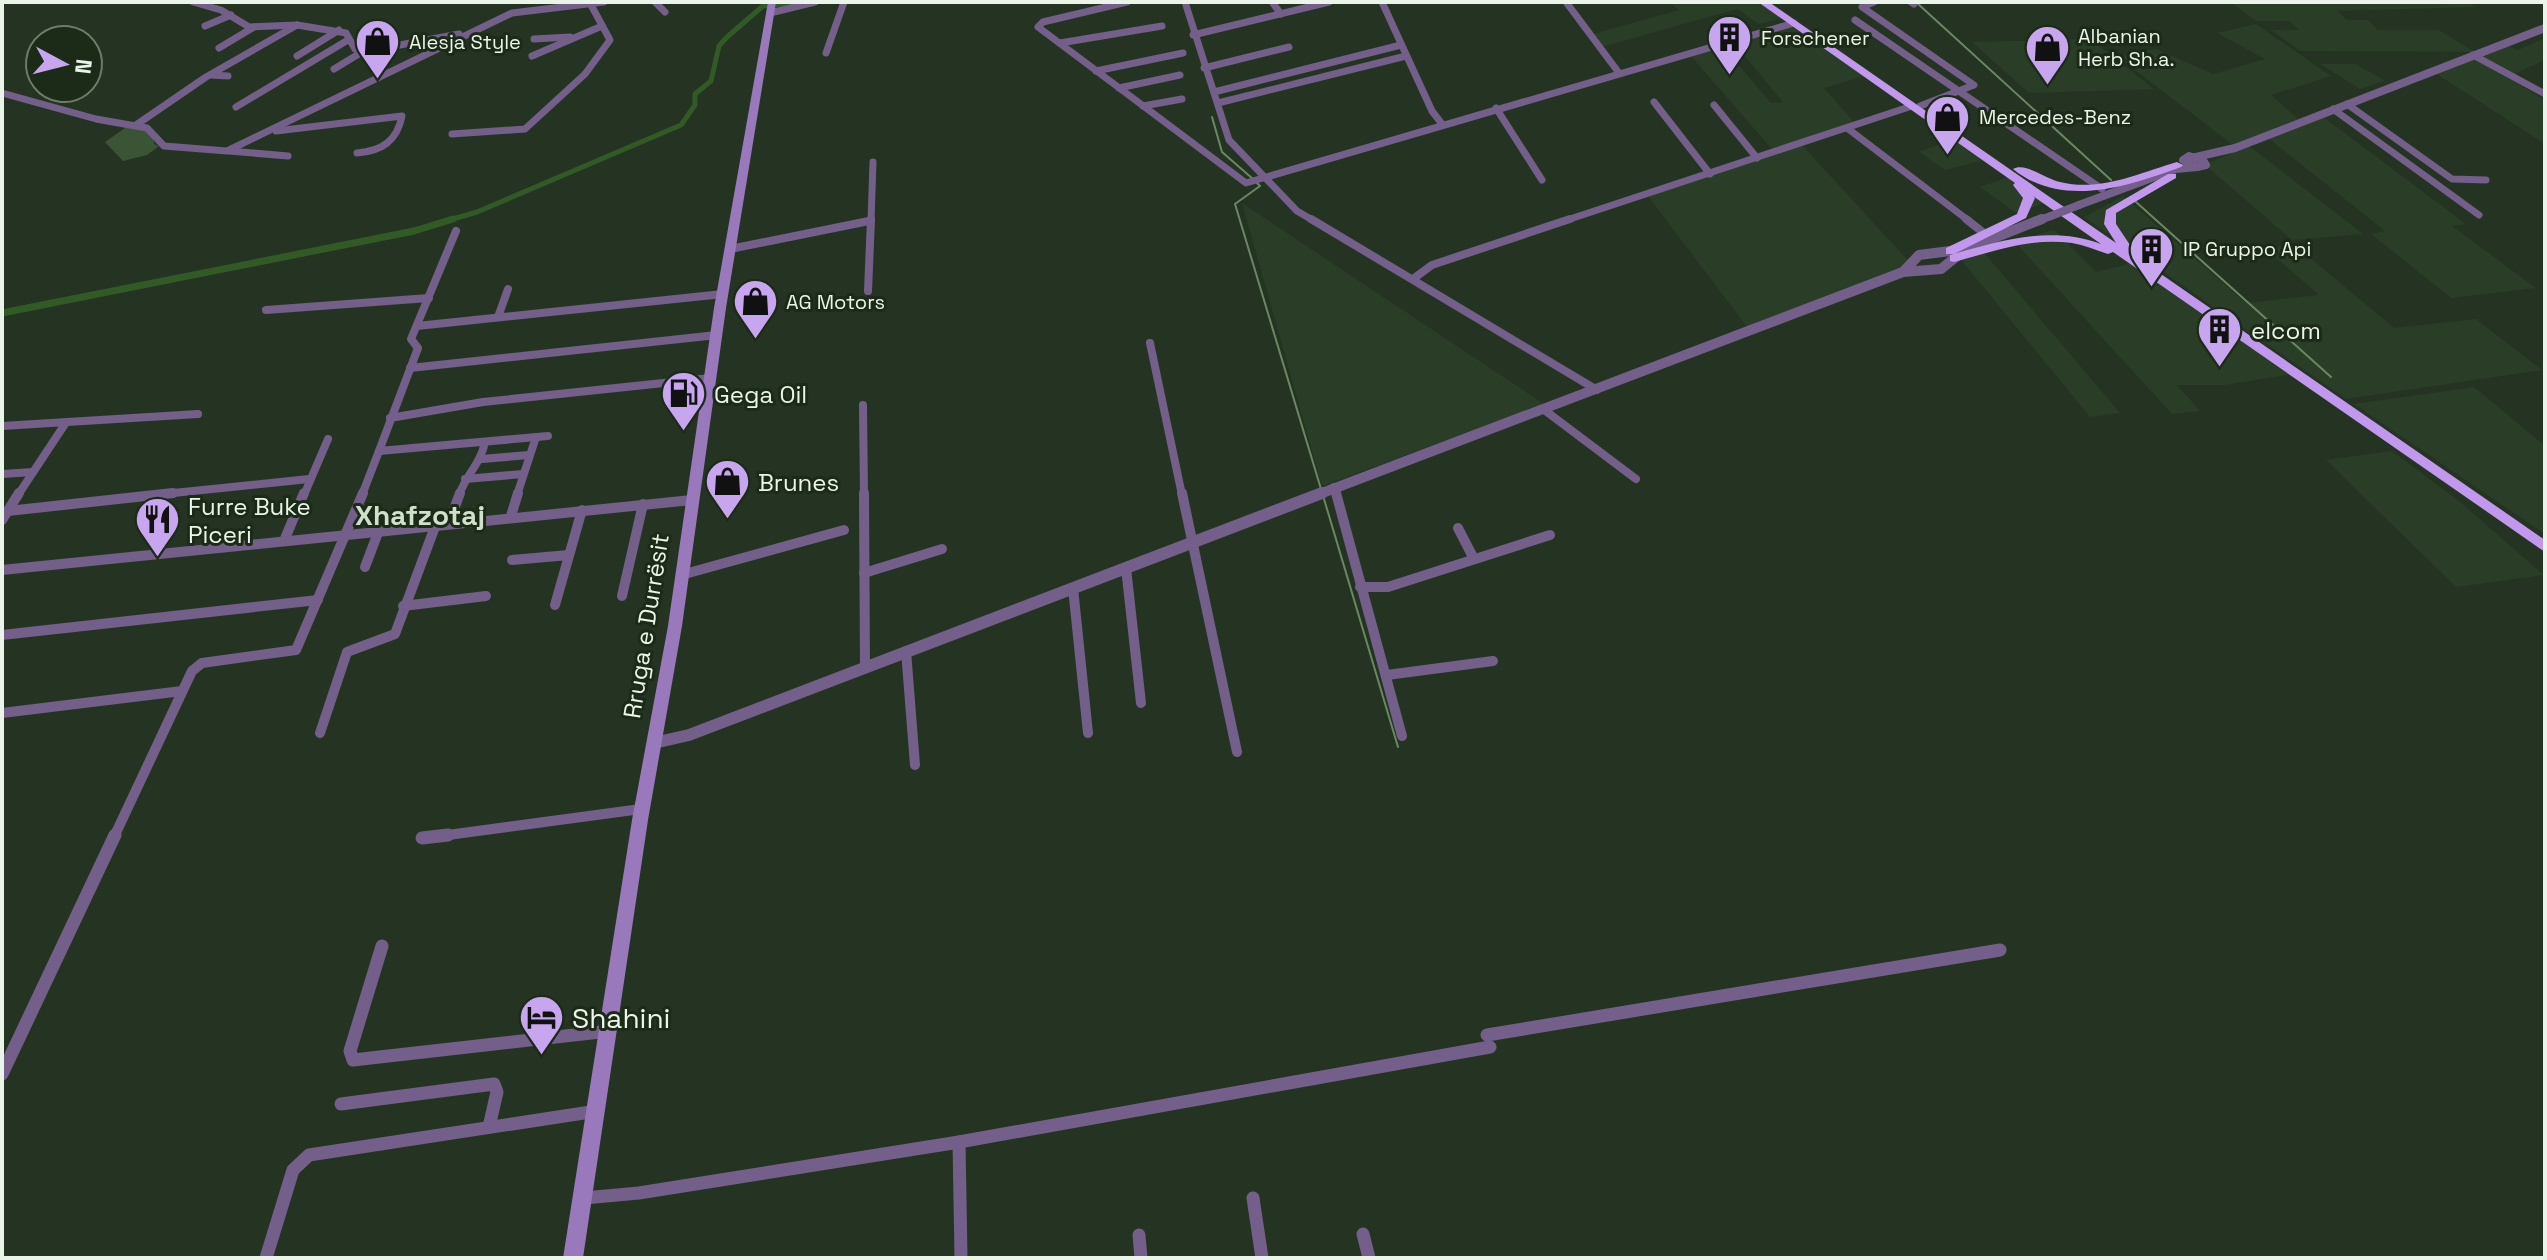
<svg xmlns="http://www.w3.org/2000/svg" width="2547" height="1260" font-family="'Space Grotesk',sans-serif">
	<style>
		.built { fill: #2a3d26 }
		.green { fill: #3b5435 }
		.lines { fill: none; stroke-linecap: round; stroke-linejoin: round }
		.stream { stroke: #698861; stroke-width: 2 }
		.canal-far1 { stroke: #315a27; stroke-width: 5 }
		.canal { stroke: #315a27; stroke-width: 7 }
		.minor-far3 { stroke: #735f89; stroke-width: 7 }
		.minor-far2 { stroke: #735f89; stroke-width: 8 }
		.minor-far1 { stroke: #735f89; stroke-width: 10 }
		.minor { stroke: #735f89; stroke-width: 13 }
		.tertiary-far2 { stroke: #735f89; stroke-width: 8 }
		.tertiary-far1 { stroke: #735f89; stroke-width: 10 }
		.tertiary { stroke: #735f89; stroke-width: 12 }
		.secondary { fill: #9979bc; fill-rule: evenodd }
		.trunk { fill: #c198ed; fill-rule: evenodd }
		.tertiary-bridge { stroke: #735f89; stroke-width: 8 }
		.labels { text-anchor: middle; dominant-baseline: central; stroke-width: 6; stroke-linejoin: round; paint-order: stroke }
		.far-poi-label { font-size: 20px; fill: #ebf4e8; stroke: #1c2a18; text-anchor: start }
		.poi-label { font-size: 24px; fill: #ebf4e8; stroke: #1c2a18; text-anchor: start }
		.street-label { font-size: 24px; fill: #ebf4e8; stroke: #1c2a18 }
		.quarter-label { font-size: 28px; font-weight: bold; fill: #cfe1ca; stroke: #1c2a18 }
		.near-poi-label { font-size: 28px; fill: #ebf4e8; stroke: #1c2a18; text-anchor: start }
	</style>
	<rect width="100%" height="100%" fill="#253422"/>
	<g class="built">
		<polygon points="1669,2 1760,2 1783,18 1759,24 1737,9 1602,47 1593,34 1679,10"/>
		<polygon points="2230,2 2468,2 2475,7 2337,11 2347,20 2368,20 2378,30 2439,30 2474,52 2300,51 2271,30 2299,30 2289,21 2256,21"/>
		<polygon points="2256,24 2331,76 2271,95 2298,119 2233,145 2118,57 2156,49 2213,74 2265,59 2217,33"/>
		<polygon points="1792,25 1865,76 1824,88 1854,122 1772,149 1690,55 1723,47 1771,103 1783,102 1733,42"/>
		<polygon points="2545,38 2545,60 2512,75 2477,56 2505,45 2518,50"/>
		<polygon points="2090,39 2154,89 2029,93 1972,42"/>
		<polygon points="2475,58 2545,100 2545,144 2435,73"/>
		<polygon points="2320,64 2356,64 2385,81 2360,89"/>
		<polygon points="2322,116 2466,224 2452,226 2536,288 2451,298 2371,234 2385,231 2268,138"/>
		<polygon points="1954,139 1984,160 1945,170 1919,152"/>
		<polygon points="1802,145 1914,267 1747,327 1648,196"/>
		<polygon points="2248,145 2363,234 2292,240 2205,165"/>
		<polygon points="2008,177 2046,202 2017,214 1980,187"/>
		<polygon points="2123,196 2246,303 2319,295 2265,248 2295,245 2394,328 2476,319 2542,370 2346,399 2084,217"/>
		<polygon points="1242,203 1544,404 1322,486"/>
		<polygon points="2054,230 2096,272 2133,263 2292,374 2224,385 2177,385 2200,411 2172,414 2014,241"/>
		<polygon points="1981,249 2120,413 2090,417 1958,256"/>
		<polygon points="2474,387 2545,446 2545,534 2354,404"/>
		<polygon points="2392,451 2460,502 2544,575 2456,587 2326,460"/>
	</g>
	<polygon class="green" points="128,126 153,130 154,144 159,146 147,155 123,161 105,142"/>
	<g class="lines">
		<g class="stream">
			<polyline points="1917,3 2111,180"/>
			<polyline points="1212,117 1222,152 1253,179"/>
			<polyline points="1257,183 1260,186 1235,204 1321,489"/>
			<polyline points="2136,202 2331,377"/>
			<polyline points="1324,499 1398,747"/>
		</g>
		<polyline class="canal-far1" points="446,221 477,212 681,125 695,105 695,94 711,81 719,46 727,37 763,6 799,2"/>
		<polyline class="canal" points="2,313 414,231 453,219"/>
		<g class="minor-far3">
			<polyline points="193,2 221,10 249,27 297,25 346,33 355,49 362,52 459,34"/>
			<polyline points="655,2 665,12"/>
			<polyline points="1127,2 1043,22 1038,27 1246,183 1794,23"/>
			<polyline points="1185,2 1229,140 1297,211 1314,221"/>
			<polyline points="1272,2 1281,14"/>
			<polyline points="1382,2 1432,111 1442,124"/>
			<polyline points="1566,2 1619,73"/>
			<polyline points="1874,2 1862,7 1974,85 1920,106"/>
			<polyline points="1911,2 1914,4"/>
			<polyline points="770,13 815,2"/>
			<polyline points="1855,20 2102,189"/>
			<polyline points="205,26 231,15"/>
			<polyline points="1193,35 1329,2"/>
			<polyline points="534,39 570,37"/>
			<polyline points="1060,43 1162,26"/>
			<polyline points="219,48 254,27"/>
			<polyline points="826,53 844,2"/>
			<polyline points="2473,55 2545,94"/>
			<polyline points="297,56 339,30"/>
			<polyline points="532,56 602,26"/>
			<polyline points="1204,68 1289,47"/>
			<polyline points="334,69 362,52"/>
			<polyline points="1096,71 1183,53"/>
			<polyline points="211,75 228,76"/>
			<polyline points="1119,88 1180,75"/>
			<polyline points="1214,92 1401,45"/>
			<polyline points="2,93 96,119 147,128 164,146 227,151 512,13 604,2"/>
			<polyline points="1654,102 1710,174"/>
			<polyline points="1218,103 1406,56"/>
			<polyline points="2347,104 2452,179 2486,180"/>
			<polyline points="1714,105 1757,158"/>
			<polyline points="1143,106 1182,99"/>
			<polyline points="236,107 348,40"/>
			<polyline points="1496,108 1542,180"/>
			<polyline points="2333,109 2479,215"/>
			<polyline points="136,125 206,77 297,25"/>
			<polyline points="1847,128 1969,221"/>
			<path d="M276 131 402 116C397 141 382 151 357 153"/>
			<polyline points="452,134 525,129 585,74 610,40 590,3"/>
			<polyline points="229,151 288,156"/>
			<polyline points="871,221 873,162"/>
			<polyline points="1564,221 1912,106"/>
		</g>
		<g class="minor-far2">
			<polyline points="1311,219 1597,390"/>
			<polyline points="1966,219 1985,234"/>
			<polyline points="456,231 411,339 418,348 379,451 548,436"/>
			<polyline points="730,249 869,221"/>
			<polyline points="1413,279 1432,265 1570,219"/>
			<polyline points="868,291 871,219"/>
			<polyline points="266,310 429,298"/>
			<polyline points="498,317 508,289"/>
			<polyline points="417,326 723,294"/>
			<polyline points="1150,343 1182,495"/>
			<polyline points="410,368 717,335"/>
			<polyline points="863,405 864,495"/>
			<polyline points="1543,409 1636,479"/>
			<polyline points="390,418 483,402 711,378"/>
			<polyline points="2,426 198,414"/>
			<polyline points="482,459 529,455"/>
			<polyline points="2,474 33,472"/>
			<polyline points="465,479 523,474"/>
			<polyline points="1334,487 1336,495"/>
			<polyline points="18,495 65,424"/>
			<polyline points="154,495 309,479"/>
			<polyline points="304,495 328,439"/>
			<polyline points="362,495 379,451"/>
			<path d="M459 495C466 475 481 463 485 442"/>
			<polyline points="517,495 536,437"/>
		</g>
		<g class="minor-far1">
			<polyline points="864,493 865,667"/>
			<polyline points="1182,493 1237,752"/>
			<polyline points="1336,493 1402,736"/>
			<polyline points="8,511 173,493"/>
			<polyline points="511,516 518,493"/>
			<polyline points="2,520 19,493"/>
			<polyline points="449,523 460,493"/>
			<polyline points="1458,528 1474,559"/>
			<polyline points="284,541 304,493"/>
			<polyline points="512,560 569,555"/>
			<polyline points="365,567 379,530"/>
			<polyline points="1126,568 1141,703"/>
			<polyline points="2,570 692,500"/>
			<polyline points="864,573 942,549"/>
			<polyline points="681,575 844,530"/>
			<polyline points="1360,587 1388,587 1550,535"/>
			<polyline points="1073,588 1088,733"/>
			<polyline points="622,596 643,504"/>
			<polyline points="555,605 582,510"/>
			<polyline points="403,606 486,596"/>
			<polyline points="2,635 318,600"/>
			<polyline points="906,651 915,765"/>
			<polyline points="1387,675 1493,661"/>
			<polyline points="2,713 182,691"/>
			<polyline points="320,733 347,652 395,634 436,524"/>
			<polyline points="114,837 192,671 202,663 296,650 363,493"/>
			<polyline points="433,837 641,809"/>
		</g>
		<g class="minor">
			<polyline points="422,838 448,835"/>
			<polyline points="382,946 350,1051 353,1060 609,1031"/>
			<polyline points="1487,1035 2000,950"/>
			<polyline points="2,1074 115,835"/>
			<polyline points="341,1104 494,1084 497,1092 489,1127"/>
			<polyline points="959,1142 961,1258"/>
			<polyline points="584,1198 639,1193 959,1142 1490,1047"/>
			<polyline points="1253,1198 1262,1258"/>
			<polyline points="1363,1234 1369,1258"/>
			<polyline points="1139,1235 1141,1258"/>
			<polyline points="266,1258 293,1170 309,1155 597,1111"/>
		</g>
		<g class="tertiary-far2">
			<polygon points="2189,156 2203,160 2206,165 2197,167 2183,160"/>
			<polyline points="2196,157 2235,148 2545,28"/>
			<polyline points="2079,205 2176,169 2197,167"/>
			<polyline points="2037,221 2051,216"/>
		</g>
		<g class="tertiary-far1">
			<polyline points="1903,272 1919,255 1966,249 2042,219"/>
			<polyline points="1317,495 1903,272 1941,269 1966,249"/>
		</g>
		<polyline class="tertiary" points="654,743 689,735 1322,493"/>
		<polygon class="secondary" points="768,2 776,2 726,308 682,626 648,820 583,1258 563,1258 632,820 668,626 714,308"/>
		<g class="trunk">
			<path d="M1758 2H1769L2116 243 2104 224 2106 210 2168 174H2176V178L2116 213V224L2134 251 2132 254 2545 540V552L2113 252 2108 254C2096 250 2084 245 2072 243 2031 237 1992 252 1954 262L1950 261V255C2000 241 2050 225 2101 244L2033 196 2035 198 2026 218 1954 254H1946V248L2017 214 2023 198 2013 185 2015 183Z"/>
			<path d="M2177 162 2183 165 2181 167C2129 186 2062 209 2013 169 2025 162 2046 179 2060 182 2101 192 2139 173 2177 162Z"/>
		</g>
		<polyline class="tertiary-bridge" points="2051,216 2079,205"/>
	</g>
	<defs>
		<symbol id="building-pin" viewBox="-11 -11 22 30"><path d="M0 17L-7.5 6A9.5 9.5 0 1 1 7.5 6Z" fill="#c8a6ef" stroke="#1c2a18"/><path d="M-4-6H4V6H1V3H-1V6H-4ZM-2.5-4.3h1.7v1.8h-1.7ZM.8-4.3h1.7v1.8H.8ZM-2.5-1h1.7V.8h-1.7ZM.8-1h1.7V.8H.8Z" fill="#111"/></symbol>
		<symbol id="shop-pin" viewBox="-11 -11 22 30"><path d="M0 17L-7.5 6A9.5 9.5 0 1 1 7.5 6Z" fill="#c8a6ef" stroke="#1c2a18"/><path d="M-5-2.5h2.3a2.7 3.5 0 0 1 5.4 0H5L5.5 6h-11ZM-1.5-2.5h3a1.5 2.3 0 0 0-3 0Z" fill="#111"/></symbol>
		<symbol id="fuel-pin" viewBox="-11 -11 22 30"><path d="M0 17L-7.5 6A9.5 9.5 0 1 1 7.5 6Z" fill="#c8a6ef" stroke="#1c2a18"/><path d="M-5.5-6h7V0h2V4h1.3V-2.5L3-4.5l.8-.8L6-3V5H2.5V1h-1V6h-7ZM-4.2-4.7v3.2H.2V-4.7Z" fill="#111"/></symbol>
		<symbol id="restaurant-pin" viewBox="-11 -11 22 30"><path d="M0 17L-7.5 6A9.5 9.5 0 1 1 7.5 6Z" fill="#c8a6ef" stroke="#1c2a18"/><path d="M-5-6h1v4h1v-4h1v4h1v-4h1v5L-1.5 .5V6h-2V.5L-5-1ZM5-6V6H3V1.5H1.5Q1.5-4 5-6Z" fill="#111"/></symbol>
		<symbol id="hotel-pin" viewBox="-11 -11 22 30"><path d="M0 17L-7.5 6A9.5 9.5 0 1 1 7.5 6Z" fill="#c8a6ef" stroke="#1c2a18"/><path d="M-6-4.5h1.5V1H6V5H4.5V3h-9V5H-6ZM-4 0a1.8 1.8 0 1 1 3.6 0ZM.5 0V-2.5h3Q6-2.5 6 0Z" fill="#111"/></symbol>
	</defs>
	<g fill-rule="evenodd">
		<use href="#building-pin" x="1704" y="12" width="51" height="69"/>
		<use href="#shop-pin" x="352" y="16" width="51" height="69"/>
		<use href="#shop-pin" x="2022" y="22" width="51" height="69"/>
		<use href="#shop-pin" x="1922" y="92" width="51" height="69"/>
		<use href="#building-pin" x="2126" y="224" width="51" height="69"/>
		<use href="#shop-pin" x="730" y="276" width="51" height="69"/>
		<use href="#building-pin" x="2194" y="304" width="51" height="69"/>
		<use href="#fuel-pin" x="658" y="368" width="51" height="69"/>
		<use href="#shop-pin" x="702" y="456" width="51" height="69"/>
		<use href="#restaurant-pin" x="132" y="494" width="51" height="69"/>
		<use href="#hotel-pin" x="516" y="992" width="51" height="69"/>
	</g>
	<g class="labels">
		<g class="far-poi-label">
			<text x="2078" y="36">Albanian<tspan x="2078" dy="23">Herb Sh.a.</tspan></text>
			<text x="1761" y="38">Forschener</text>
			<text x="409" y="42">Alesja Style</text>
			<text x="1979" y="117">Mercedes-Benz</text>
			<text x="2183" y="249">IP Gruppo Api</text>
			<text x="786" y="302">AG Motors</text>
		</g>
		<g class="poi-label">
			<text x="2251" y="330">elcom</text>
			<text x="714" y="394">Gega Oil</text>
			<text x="758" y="482">Brunes</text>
			<text x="188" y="506">Furre Buke<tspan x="188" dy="28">Piceri</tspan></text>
		</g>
		<g class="street-label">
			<text transform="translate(646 626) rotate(-81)">Rruga e Durrësit</text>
		</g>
		<g class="quarter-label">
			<text x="420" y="515">Xhafzotaj</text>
		</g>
		<g class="near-poi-label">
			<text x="572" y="1018">Shahini</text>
		</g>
	</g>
	<rect width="2547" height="1260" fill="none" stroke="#ebf4e8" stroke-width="8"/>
	<g transform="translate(64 64) rotate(97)"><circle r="38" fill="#1c2a18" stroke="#6f7b6b" stroke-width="2"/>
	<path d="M0-6L14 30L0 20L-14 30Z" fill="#c8a6ef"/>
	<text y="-12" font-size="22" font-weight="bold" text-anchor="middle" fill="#ebf4e8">N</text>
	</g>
</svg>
